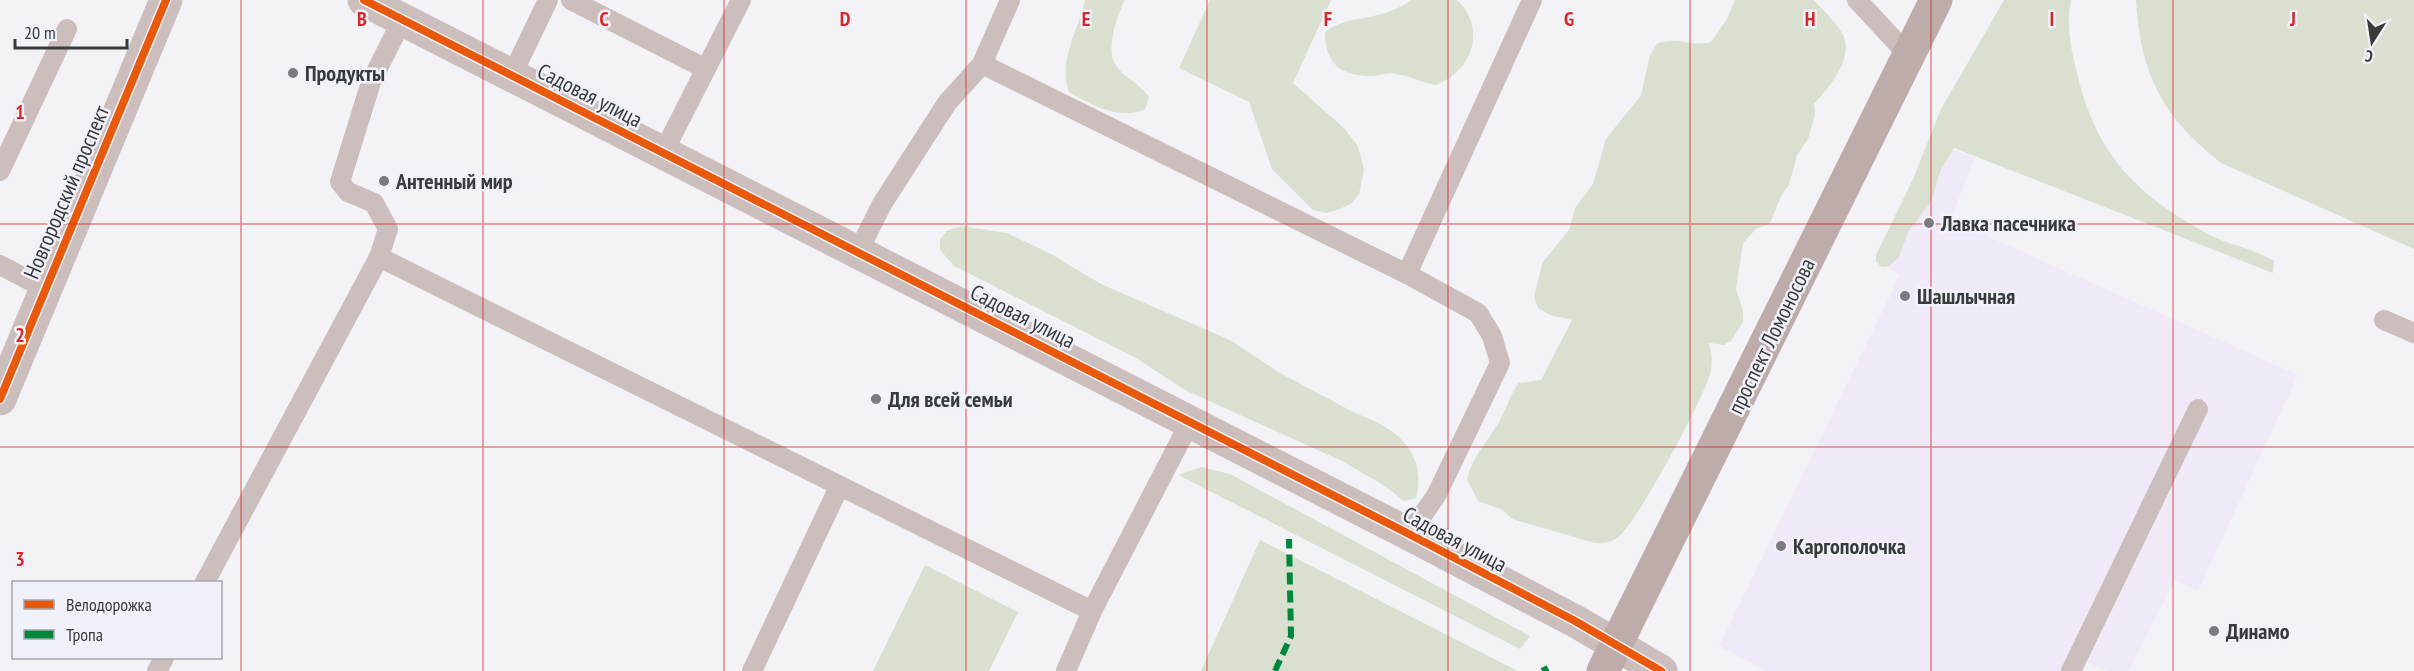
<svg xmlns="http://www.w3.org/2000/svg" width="2414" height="671" font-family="'PT Sans Narrow',sans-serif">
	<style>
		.commercial { fill: #f0eaf8 }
		.green { fill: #d9e0d0 }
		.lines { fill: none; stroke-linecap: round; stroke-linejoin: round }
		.service { stroke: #cbbebc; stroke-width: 20 }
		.minor { stroke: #cbbebc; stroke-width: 33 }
		.primary { stroke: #bdacaa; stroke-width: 33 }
		.quiet { stroke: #00873e; stroke-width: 6; stroke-dasharray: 12 6; stroke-linecap: butt }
		.cycleway-casing { stroke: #f1f1f9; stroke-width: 11 }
		.cycleway { stroke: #e8590c; stroke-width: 8 }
		.grid { fill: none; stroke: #d62828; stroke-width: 1.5; stroke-opacity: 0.55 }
		.poi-dot { fill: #7a7b7d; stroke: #f1f1f9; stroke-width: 2 }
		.labels { text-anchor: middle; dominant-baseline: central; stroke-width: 5; stroke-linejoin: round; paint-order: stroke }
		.poi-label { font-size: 22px; font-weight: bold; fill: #393a3c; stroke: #f1f1f9; text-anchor: start }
		.street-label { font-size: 22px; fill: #393a3c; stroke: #f1f1f9 }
		.grid-label { font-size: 20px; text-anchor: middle; font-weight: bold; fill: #d62828; stroke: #f1f1f9; stroke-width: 5; stroke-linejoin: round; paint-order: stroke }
	</style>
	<rect width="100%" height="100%" fill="#f3f3f7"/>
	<polygon class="commercial" points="1939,143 1974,158 1951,220 2298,375 2198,591 2175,580 2129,671 2107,671 2087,662 2082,671 1767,671 1719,646 1900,275 1880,263"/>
	<g class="green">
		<path d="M1085 0H1125C1117 15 1106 48 1115 64 1123 78 1140 83 1149 97L1145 109C1119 121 1092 105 1069 92 1058 59 1078 32 1085 0Z"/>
		<polygon points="1210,0 1331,0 1293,83 1345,129 1358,146 1364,170 1359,194 1352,203 1340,209 1327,213 1313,210 1272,169 1249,102 1179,68"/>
		<path d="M1411 0H1457C1487 28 1473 71 1436 85 1422 83 1410 76 1396 74 1384 72 1377 77 1368 76 1338 75 1325 61 1325 32 1350 13 1380 23 1411 0Z"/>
		<path d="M1735 0H1814C1823 10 1835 21 1842 33 1856 56 1829 88 1814 104L1815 115 1808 139 1797 155 1789 185 1781 196 1772 219 1769 224 1756 229 1743 243 1736 289 1743 310V322L1731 341 1724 345 1709 343C1712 354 1713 363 1710 374 1703 400 1636 525 1617 538 1610 543 1602 543 1595 543L1512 519 1503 510 1478 501 1467 479C1472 457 1486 444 1497 425 1506 411 1509 396 1519 383L1541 380 1572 320 1550 315 1538 308 1534 296 1543 262 1569 230 1575 208 1593 184 1606 139 1641 95 1650 55 1657 44C1676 36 1693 47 1711 42L1727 19Z"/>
		<path d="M2004 0H2071C2066 27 2071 50 2078 77 2097 155 2136 194 2206 233 2228 245 2253 248 2274 261L2273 273 1954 148 1940 172 1931 202 1909 230 1899 257 1889 266 1882 267 1876 262V255L1913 179 1941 109Z"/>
		<path d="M2136 0H2414V249L2221 163C2163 118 2140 74 2136 0Z"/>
		<path d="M962 226 1007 233 1051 254 1101 284 1230 340 1280 373 1357 414C1396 427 1428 454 1416 498L1403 501C1387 485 1363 474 1344 462L1185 390 1136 358 954 266 940 250V239L948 230Z"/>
		<polygon points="1201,467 1230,474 1530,636 1520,649 1178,475"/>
		<polygon points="1260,540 1518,671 1201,671"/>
		<polygon points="925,565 1018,612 989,671 873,671"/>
	</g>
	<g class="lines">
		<g class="service">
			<polyline points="571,0 706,69"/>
			<polyline points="1857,0 1910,57"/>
			<polyline points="402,20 371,82 340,182 348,192 374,203 388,229 379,257 1092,611"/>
			<polyline points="982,64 1407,274 1478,313 1492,336 1500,363 1436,496 1409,534"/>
			<polyline points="512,75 548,0"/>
			<polyline points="663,153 741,0"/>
			<polyline points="0,171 67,29"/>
			<polyline points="858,252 882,204 947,103 982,64 1010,0"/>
			<polyline points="0,265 46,289"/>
			<polyline points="1407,274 1532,0"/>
			<polyline points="2384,320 2414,333"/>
			<polyline points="205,582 379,257"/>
			<polyline points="157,671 164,658"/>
			<polyline points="752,671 839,487"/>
			<polyline points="1066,671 1092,611 1190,422"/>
			<polyline points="2071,671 2198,409"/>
		</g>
		<g class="minor">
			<polyline points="364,0 1409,534 1575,621 1661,671"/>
			<polyline points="0,399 166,0"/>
		</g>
		<polyline class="primary" points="1603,671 1936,0"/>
		<g class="quiet">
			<polyline points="1275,671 1291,636 1289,539"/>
			<polyline points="1542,671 1548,668"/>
		</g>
		<defs>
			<g id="cycleway">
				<polyline points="364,0 1409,534 1575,621 1661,671"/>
				<polyline points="0,399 166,0"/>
			</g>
		</defs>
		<use href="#cycleway" class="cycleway-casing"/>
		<use href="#cycleway" class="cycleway"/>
	</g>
	<path class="grid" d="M241 0V671M483 0V671M724 0V671M966 0V671M1207 0V671M1448 0V671M1690 0V671M1931 0V671M2173 0V671M0 224H2414M0 447H2414"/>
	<g class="poi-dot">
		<circle cx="293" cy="73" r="6"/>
		<circle cx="384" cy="181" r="6"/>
		<circle cx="1929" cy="223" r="6"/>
		<circle cx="1905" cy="296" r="6"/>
		<circle cx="876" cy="399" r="6"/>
		<circle cx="1781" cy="546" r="6"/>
		<circle cx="2214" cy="631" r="6"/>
	</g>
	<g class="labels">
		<g class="poi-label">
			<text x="305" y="73">Продукты</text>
			<text x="396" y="181">Антенный мир</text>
			<text x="1941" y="223">Лавка пасечника</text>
			<text x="1917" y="296">Шашлычная</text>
			<text x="888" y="399">Для всей семьи</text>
			<text x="1793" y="546">Каргополочка</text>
			<text x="2226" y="631">Динамо</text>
		</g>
		<g class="street-label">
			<text transform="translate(590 95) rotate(27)">Садовая улица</text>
			<text transform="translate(66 192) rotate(-67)">Новгородский проспект</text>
			<text transform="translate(1023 316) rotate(27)">Садовая улица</text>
			<text transform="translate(1771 336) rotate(-64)">проспект Ломоносова</text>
			<text transform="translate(1455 539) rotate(28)">Садовая улица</text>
		</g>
	</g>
	<g class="grid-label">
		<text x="362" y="26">B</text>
		<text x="604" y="26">C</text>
		<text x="845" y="26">D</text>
		<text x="1086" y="26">E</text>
		<text x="1328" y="26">F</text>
		<text x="1569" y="26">G</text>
		<text x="1810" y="26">H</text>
		<text x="2052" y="26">I</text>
		<text x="2293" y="26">J</text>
		<text x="20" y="119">1</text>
		<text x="20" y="342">2</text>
		<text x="20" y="566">3</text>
	</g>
	<rect x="12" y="581" width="210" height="78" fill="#f1f1f9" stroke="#a7a8ad" stroke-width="1.5"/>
	<rect x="24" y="600" width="30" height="9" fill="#e8590c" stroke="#a7a8ad" stroke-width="1.5"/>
	<text x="66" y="611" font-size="18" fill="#393a3c">Велодорожка</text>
	<rect x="24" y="630" width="30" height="9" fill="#00873e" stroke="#a7a8ad" stroke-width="1.5"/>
	<text x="66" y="641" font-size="18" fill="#393a3c">Тропа</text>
	<g transform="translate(2372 42) rotate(192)" stroke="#f1f1f9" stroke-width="4.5" paint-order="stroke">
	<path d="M0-4.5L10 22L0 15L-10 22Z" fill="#393a3c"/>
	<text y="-9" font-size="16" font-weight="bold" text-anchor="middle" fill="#393a3c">С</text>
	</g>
	<path d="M15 39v9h112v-9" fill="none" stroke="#393a3c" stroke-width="3"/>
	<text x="24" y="39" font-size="18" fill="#393a3c" stroke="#f1f1f9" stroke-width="4.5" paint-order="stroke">20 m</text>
</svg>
